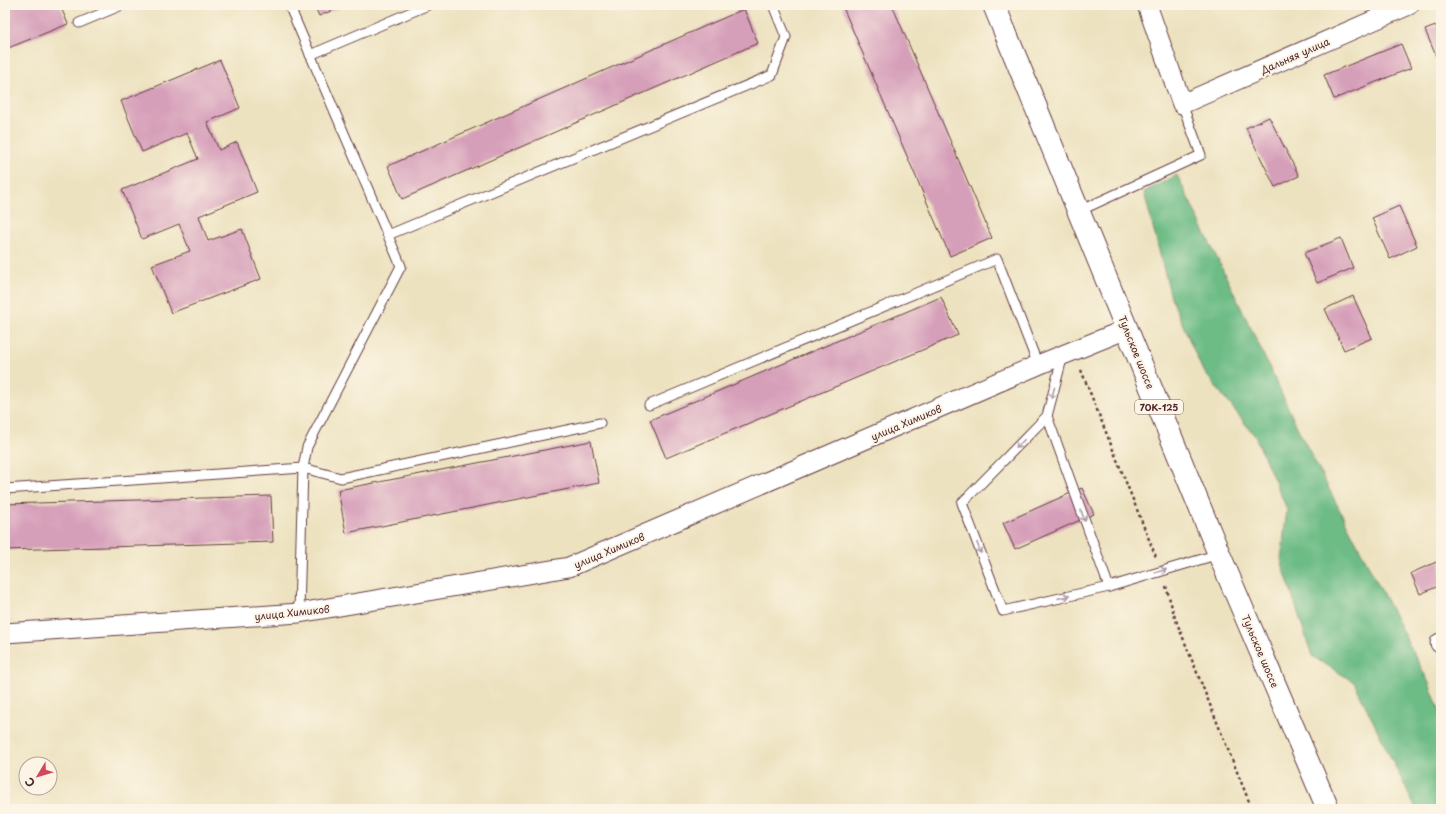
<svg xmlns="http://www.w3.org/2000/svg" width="1446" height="814" font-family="'Playpen Sans',sans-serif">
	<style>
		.forest { fill: #6dbc86; stroke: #5c6e58 }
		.building { fill: #d69fb9 }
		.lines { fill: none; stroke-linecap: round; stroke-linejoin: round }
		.service-casing { stroke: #623c41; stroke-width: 11 }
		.minor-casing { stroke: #623c41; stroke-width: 21 }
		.primary-casing { stroke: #623c41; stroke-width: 24 }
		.path { stroke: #623c41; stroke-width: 2.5; stroke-dasharray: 3 3; stroke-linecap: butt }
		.service { stroke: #fff; stroke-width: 9 }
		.minor { stroke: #fff; stroke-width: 19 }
		.primary { stroke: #fff; stroke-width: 22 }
		.oneway { stroke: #ae9aa0 }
		.labels { text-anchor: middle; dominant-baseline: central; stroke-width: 4; stroke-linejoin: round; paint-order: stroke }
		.shield { fill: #fcf5e5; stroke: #7f5f63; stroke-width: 1 }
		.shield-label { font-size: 9px; font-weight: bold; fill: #4a1f2b }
		.street-label { font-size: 10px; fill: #4a1f2b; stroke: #fcf5e5 }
	</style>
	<rect width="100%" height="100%" fill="#fcf5e5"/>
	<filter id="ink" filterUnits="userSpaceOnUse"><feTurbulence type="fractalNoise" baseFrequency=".025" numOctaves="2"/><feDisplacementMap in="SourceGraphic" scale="8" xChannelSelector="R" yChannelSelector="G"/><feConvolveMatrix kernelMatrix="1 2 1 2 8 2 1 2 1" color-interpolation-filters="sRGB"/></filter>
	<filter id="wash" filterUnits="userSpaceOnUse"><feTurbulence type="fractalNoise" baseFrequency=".012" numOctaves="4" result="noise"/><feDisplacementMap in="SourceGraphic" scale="16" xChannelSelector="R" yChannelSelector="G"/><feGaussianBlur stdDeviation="0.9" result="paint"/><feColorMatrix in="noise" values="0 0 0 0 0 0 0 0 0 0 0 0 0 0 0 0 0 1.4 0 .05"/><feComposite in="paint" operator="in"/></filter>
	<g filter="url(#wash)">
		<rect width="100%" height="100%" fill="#ede2c0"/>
		<polygon class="forest" points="1177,175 1258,343 1298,429 1428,681 1441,714 1441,809 1416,809 1354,682 1312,656 1281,560 1287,509 1255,436 1202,369 1171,297 1144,192"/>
		<g id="blocks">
			<g class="building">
				<polygon points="5,5 60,5 68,24 8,48 5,40"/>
				<polygon points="314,5 346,5 319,16"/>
				<polygon points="842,5 892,5 992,238 950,256"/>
				<polygon points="744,9 758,43 402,199 388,166"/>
				<polygon points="1441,24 1441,54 1436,56 1425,30"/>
				<polygon points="1401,44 1411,68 1334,99 1324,75"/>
				<polygon points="220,60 240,108 207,122 219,150 237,142 257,192 199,216 208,241 242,229 261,279 171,313 152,265 190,251 179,224 142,239 122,190 198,159 187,133 142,152 121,101"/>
				<polygon points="1269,117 1299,176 1275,187 1246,128"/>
				<polygon points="1399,206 1417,246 1390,259 1372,218"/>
				<polygon points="1341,238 1353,268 1317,283 1304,253"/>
				<polygon points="1353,296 1372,338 1344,350 1325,309"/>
				<polygon points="941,297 958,335 666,458 650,420"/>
				<polygon points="591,441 599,483 346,533 338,490"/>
				<polygon points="1082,488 1094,514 1015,549 1003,523"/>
				<polygon points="271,496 273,542 5,550 5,504"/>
				<polygon points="1441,560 1441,585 1420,594 1411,573"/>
			</g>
		</g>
	</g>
	<g filter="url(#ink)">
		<use href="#blocks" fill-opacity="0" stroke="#623c41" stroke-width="1"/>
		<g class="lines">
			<defs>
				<g id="service">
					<polyline points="289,5 401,266 307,447 303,468 299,613"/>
					<polyline points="79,23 122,5"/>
					<polyline points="310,55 428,5"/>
					<polyline points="1079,211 1201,155 1182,104"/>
					<polyline points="388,235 772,75 786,37 773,5"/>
					<polyline points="1063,355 1047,416 1109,587 1219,554"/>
					<polyline points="649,405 997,259 1038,365"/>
					<polyline points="1047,416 962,503 1003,611 1109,587"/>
					<polyline points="5,489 303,468 341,478 600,423"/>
				</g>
				<g id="minor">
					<polyline points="1147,5 1182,104 1409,5"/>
					<polyline points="5,633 299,613 569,567 1038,365 1127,329"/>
					<polyline points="1440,643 1441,643"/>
				</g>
				<polyline id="primary" points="994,5 1219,554 1328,809"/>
			</defs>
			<use href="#service" class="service-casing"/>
			<use href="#minor" class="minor-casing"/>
			<use href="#primary" class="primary-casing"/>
			<g class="path">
				<polyline points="1081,370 1156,557"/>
				<polyline points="1166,586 1175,618 1252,809"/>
			</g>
			<use href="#service" class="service"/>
			<use href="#minor" class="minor"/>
			<use href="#primary" class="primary"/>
		</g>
		<defs><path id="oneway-shaft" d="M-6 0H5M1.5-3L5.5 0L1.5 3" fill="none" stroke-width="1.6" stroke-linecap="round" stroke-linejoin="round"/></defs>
		<g class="oneway">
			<use href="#oneway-shaft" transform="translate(1053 393) rotate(105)"/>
			<use href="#oneway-shaft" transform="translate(1020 444) rotate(134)"/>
			<use href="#oneway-shaft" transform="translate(1083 516) rotate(70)"/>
			<use href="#oneway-shaft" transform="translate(979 548) rotate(69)"/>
			<use href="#oneway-shaft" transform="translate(1161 571) rotate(-17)"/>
			<use href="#oneway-shaft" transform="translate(1064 597) rotate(-13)"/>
		</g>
	</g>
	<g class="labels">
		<rect class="shield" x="1135" y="400" width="48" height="14" rx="3"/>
		<g class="shield-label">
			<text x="1159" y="407">70К-125</text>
		</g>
		<g class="street-label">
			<text transform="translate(1295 55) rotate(-24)">Дальняя улица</text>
			<text transform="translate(1137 352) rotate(68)">Тульское шоссе</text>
			<text transform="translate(906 422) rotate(-23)">улица Химиков</text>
			<text transform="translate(609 550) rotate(-23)">улица Химиков</text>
			<text transform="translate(292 612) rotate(-6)">улица Химиков</text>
			<text transform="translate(1261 651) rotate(67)">Тульское шоссе</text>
		</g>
	</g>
	<rect width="1446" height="814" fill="none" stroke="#fcf5e5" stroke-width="20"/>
	<g transform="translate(38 776) rotate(232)"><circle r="19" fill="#fcf5e5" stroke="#b59f9b"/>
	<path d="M0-3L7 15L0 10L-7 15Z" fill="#d1495b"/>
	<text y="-6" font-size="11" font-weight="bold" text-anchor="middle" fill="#4a1f2b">С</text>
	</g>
</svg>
